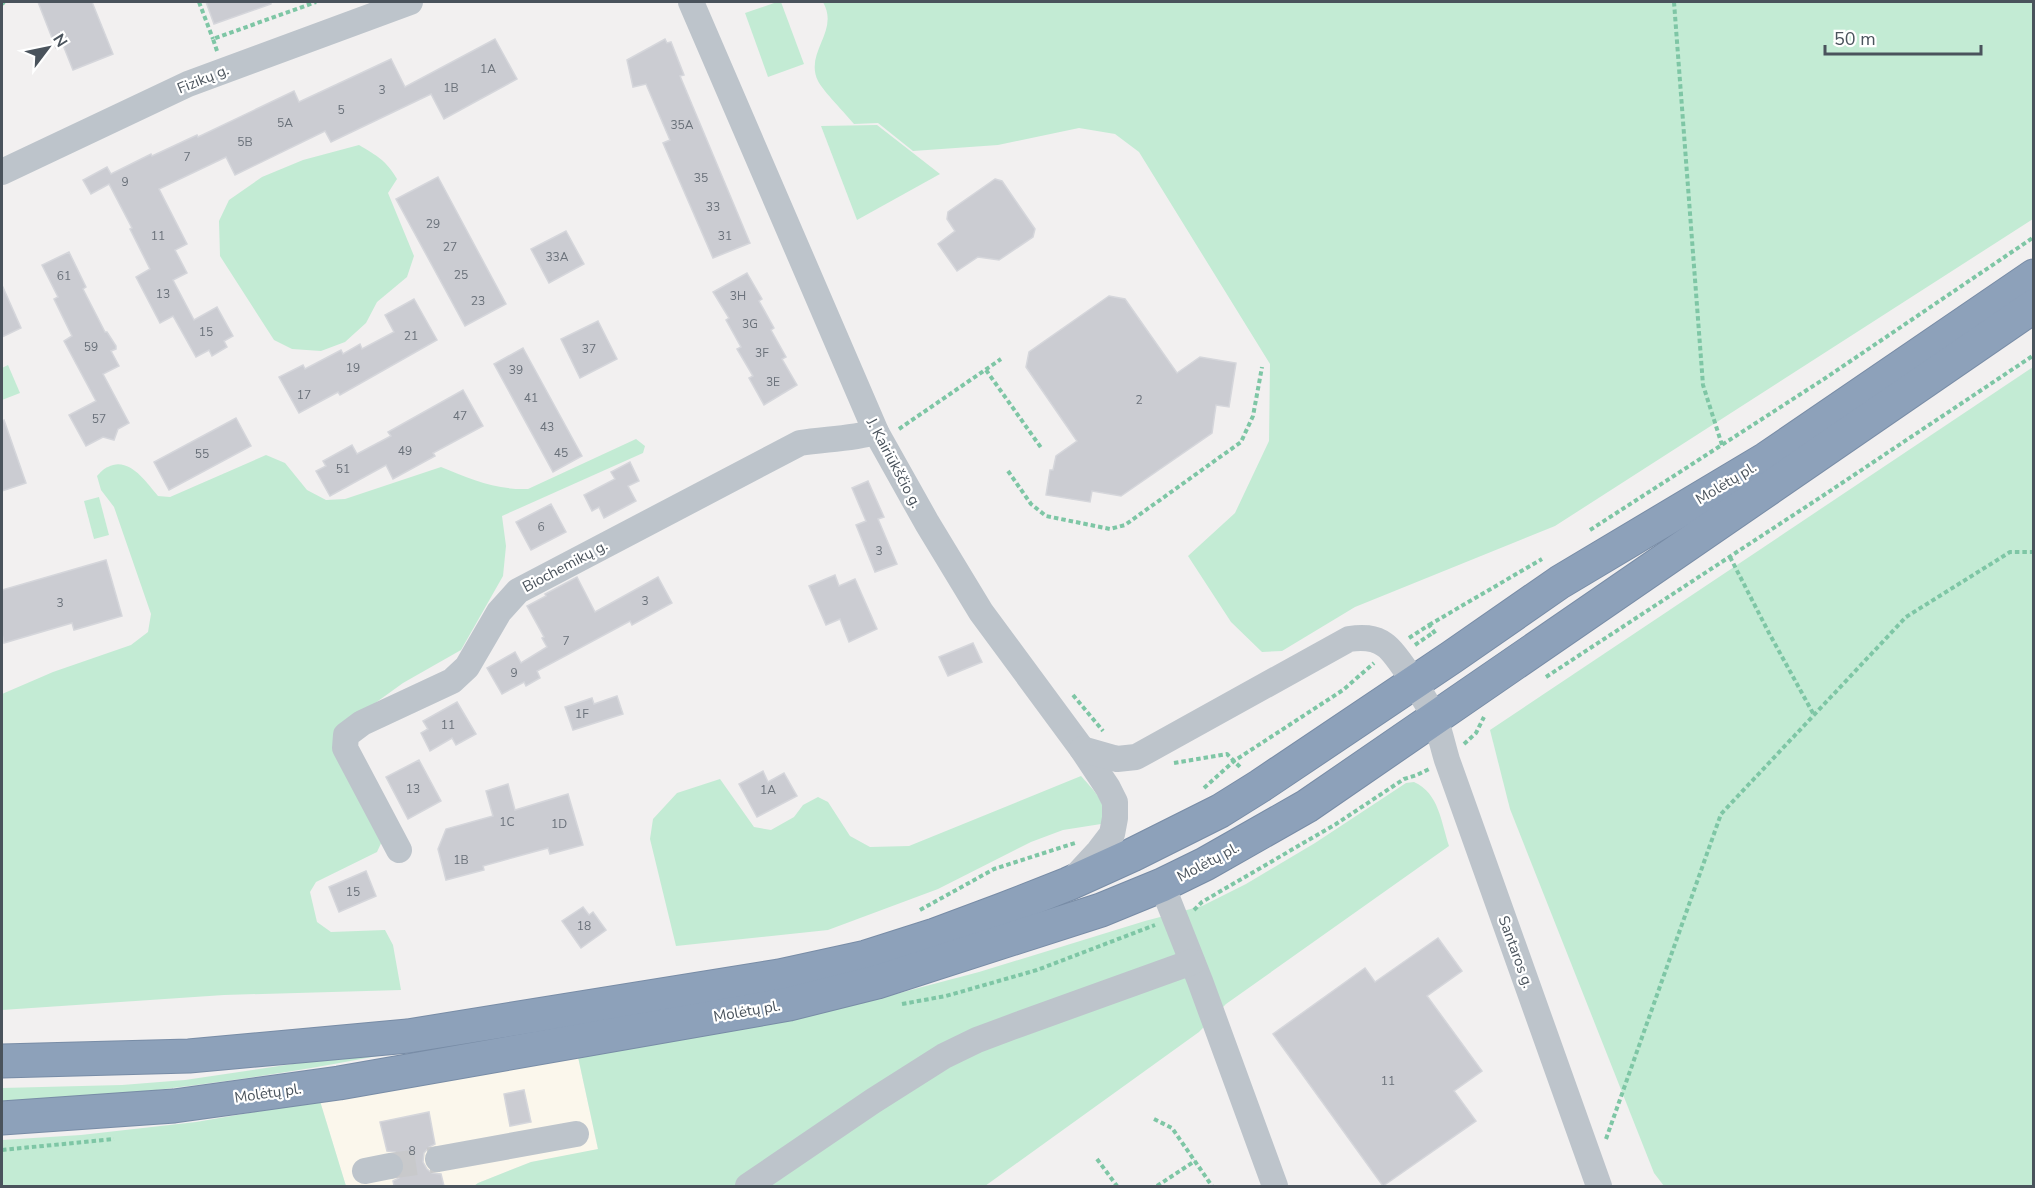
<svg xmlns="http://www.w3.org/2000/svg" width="2035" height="1188" font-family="'Nunito Sans',sans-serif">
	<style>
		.commercial { fill: #fbf7ec }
		.green { fill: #c3ebd4 }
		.building { fill: #cbccd2; stroke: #d5d6db; stroke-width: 1.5 }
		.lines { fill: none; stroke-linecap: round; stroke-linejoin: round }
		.minor-tunnel { stroke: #c8c9cb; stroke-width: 26; stroke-dasharray: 26 13; stroke-linecap: butt }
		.highway-casing { stroke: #788ca6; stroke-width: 35 }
		.path { stroke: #7ec6a5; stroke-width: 4; stroke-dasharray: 4.5 3; stroke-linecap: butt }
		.minor { stroke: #bdc4cb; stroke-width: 26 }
		.highway { stroke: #8da1ba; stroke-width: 33 }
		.labels { text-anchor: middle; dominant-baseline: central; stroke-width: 4.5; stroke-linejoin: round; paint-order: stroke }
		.number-label { font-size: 12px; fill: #6a717a }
		.street-label { font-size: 15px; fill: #4a535c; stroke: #fff }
	</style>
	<rect width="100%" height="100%" fill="#f2f0f0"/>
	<polygon class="commercial" points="578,1057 598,1150 531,1162 478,1183 474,1186 346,1186 320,1101"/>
	<g class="green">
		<polygon points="777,2 781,2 804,64 768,77 745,13"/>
		<path d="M823 2H2033V219L1555 526 1355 607 1282 651 1262 652 1231 622 1188 556 1235 513 1269 441 1270 364 1139 152 1115 134 1079 128 998 145 913 151 878 123 854 124C846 114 823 91 818 81 804 52 840 32 823 2Z"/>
		<polygon points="877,125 940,174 857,220 821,126"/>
		<path d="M359 145C377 156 386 160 397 179L388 193 414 256 407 277 377 302 366 323 345 342 321 351 292 349 274 340 220 256 219 221 229 200 262 177 303 160Z"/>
		<polygon points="8,365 20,393 2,400 2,368"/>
		<polygon points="2033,367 2033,1186 1664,1186 1654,1173 1510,809 1490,730"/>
		<path d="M636 439 645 446 643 453 502 516 506 546 503 576 461 650 403 683 342 727 384 837 377 852 316 882 310 892 317 922 331 932 385 930 393 945 401 990 224 995 2 1010V694L53 672 131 645 148 632 151 614 114 507 101 490 97 476C100 473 104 468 108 467 129 456 146 482 158 496L170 497 266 455 285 463 307 490 326 500 345 499 441 467C470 479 495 490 528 489Z"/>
		<polygon points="99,497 109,535 94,539 84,501"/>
		<path d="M1081 776C1093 790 1110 804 1101 824L1063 830 1031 842 938 889 828 930 676 946 650 839 653 819 677 793 720 779 754 827 771 830 794 817 803 805 818 797 828 802 850 836 870 847 909 846Z"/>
		<path d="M1414 782C1439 793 1441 822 1449 846L1226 1004 1199 1032 985 1186H474L478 1183 531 1162 598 1149 578 1057 854 1005 979 972 1145 921 1202 906 1246 884 1315 843 1406 783Z"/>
		<path d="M373 1052 384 1053 377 1056C253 1080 127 1096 2 1104V1088L122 1085 185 1080Z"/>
		<polygon points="320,1101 346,1186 2,1186 2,1140 81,1135 196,1122"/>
	</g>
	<g class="building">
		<polygon points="38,2 92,2 113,54 73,70 63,45 56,48"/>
		<polygon points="206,2 271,2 271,4 214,24"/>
		<polygon points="495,39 517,79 444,119 431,94 331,142 325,131 235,175 226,157 159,189 187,244 175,250 187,273 173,280 194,320 217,307 233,336 224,341 227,347 212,356 209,350 196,357 173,316 160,323 136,277 150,269 130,229 132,228 109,184 91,194 83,180 107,167 111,174 151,154 152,156 197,135 198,137 294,91 299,102 391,59 405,87"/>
		<polygon points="665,39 667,43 671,42 684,75 680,76 750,243 713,258 663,143 670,140 646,84 633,87 627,60"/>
		<polygon points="438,177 506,304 465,326 396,199"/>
		<polygon points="995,179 1002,181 1035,229 1033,237 999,260 978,257 957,271 938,244 955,231 947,219 948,212"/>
		<polygon points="566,231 584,264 549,283 531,249"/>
		<polygon points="69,252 86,287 83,289 105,332 107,332 116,346 116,349 111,351 119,366 103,374 129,423 118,429 114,440 103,437 86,446 69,415 96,401 64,341 72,336 54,299 58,297 42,265"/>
		<polygon points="747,273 762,299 759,301 774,328 771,330 786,357 782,359 797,385 764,405 749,378 753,376 737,349 741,347 726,320 729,318 713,292"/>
		<polygon points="2,285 21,328 2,337"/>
		<polygon points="1109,296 1125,299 1177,373 1200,357 1236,363 1229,407 1216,405 1212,433 1121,496 1092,491 1090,502 1046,495 1050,470 1053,470 1056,456 1077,441 1026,367 1029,352"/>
		<polygon points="414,299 437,340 340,395 338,392 299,413 279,377 303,365 305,369 341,350 343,354 360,344 362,349 394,332 385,315"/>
		<polygon points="598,321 617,359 580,378 561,339"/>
		<polygon points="523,348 582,456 553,472 494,364"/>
		<polygon points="463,390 483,426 433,453 435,456 393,479 386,465 330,496 316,471 326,466 323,461 352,445 357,454 391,436 388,432"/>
		<polygon points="236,418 251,446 169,490 154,462"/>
		<polygon points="4,420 26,483 2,491 2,421"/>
		<polygon points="630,462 639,481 628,486 636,501 604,518 599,507 592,511 584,495 615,479 611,472"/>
		<polygon points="868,481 884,517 878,519 897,564 875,572 856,525 866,521 852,488"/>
		<polygon points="551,504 566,532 531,550 516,522"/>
		<polygon points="106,560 122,616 74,630 72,623 4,643 2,634 2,590"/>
		<polygon points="835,575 839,586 855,579 877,629 849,642 840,619 826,625 809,586"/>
		<polygon points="577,577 595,612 658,577 672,603 632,625 630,621 537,671 540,678 526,686 524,682 502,694 487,668 515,652 521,663 547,647 542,638 544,637 527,606 546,596 545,594"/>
		<polygon points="973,643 982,662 948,676 939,657"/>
		<polygon points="617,696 623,714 573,730 565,707 592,698 594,704"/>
		<polygon points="457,702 476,734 456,745 452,738 430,751 421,733 428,729 423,721"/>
		<polygon points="419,760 441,801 408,819 386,777"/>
		<polygon points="763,771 768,782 784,773 797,796 757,817 739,784"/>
		<polygon points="508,784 515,810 568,794 583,845 550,854 548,848 483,866 484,870 446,880 438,849 446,829 493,816 486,791"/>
		<polygon points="366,871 376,896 339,912 329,887"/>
		<polygon points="583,907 589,915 593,912 606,930 581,948 562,921"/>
		<polygon points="1438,938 1462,971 1427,996 1482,1071 1454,1091 1476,1121 1383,1186 1273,1034 1365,968 1375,982"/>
		<polygon points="524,1090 531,1122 510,1126 504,1094"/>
		<polygon points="429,1112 435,1144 429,1147 424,1153 423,1162 427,1169 432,1173 441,1174 444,1186 394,1186 393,1181 399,1178 404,1171 405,1162 401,1156 395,1152 387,1151 380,1122"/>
	</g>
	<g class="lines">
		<polyline class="minor-tunnel" points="390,1166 438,1159"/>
		<defs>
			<g id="highway">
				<polyline points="2,1061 189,1056 408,1036 779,976 866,957 935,935 1002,910 1068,884 1132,855 1220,811 1260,786 1452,657 1560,582 1766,459 2034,276"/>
				<polyline points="2,1118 174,1106 339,1083 789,1004 877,982 1101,910 1162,885 1205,864 1307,806 2034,306"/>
			</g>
		</defs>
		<use href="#highway" class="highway-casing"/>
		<g class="path">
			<polyline points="199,2 213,39"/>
			<polyline points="1674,2 1703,385 1722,445"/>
			<polyline points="2,4 4,2"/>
			<polyline points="217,51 213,39 316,2"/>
			<polyline points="986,370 1042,449"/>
			<polyline points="899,429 1001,359"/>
			<polyline points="1008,471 1031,504 1046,516 1110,529 1125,525 1241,442 1253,416 1262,367"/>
			<polyline points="1590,530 1824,379 2034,237"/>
			<polyline points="1730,557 1769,633 1814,715"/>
			<polyline points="1429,625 1542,559"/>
			<polyline points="1409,638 1429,625 1437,636"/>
			<polyline points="1415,645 1434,632"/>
			<polyline points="1546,677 1824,495 2034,355"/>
			<polyline points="1073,695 1103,731"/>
			<polyline points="1464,744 1476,733 1484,717"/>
			<polyline points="1174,763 1227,754 1240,767"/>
			<polyline points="1204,788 1234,761 1343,690 1374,663"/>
			<polyline points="920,910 994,869 1075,843"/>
			<polyline points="1194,910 1202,902 1336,824 1404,779 1417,775 1429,769"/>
			<polyline points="902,1004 946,996 1037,970 1155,925"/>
			<polyline points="1154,1119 1172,1128 1212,1186"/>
			<polyline points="1606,1139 1721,814 1906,617 2010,552 2034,552"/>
			<polyline points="2,1150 114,1139"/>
			<polyline points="1097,1159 1117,1186"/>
			<polyline points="1157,1186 1195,1161"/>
		</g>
		<g class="minor">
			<polyline points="691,2 876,432 927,523 981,612 1082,749 1108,788 1115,802 1115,818 1112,834 1099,851 1075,877"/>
			<polyline points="2,172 188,84 410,2"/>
			<path d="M1082 749 1117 759 1136 757 1349 639C1362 637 1374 637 1385 645 1397 653 1429 705 1435 719 1440 732 1443 747 1447 760L1599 1186"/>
			<path d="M399 850 345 748 346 735 362 723 452 681 467 667 499 612 518 591 800 443C825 439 851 439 876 432"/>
			<polyline points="1162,885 1200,981 1275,1186"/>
			<polyline points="438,1159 576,1134"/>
			<polyline points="365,1171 390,1166"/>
			<polyline points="748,1186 873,1101 944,1056 977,1040 1020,1024 1192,962"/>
		</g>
		<use href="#highway" class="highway"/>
	</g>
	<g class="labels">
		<g class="number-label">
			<text x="488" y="69">1A</text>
			<text x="451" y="88">1B</text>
			<text x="382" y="90">3</text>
			<text x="341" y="110">5</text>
			<text x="285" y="123">5A</text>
			<text x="682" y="125">35A</text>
			<text x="245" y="142">5B</text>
			<text x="187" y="157">7</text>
			<text x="701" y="178">35</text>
			<text x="125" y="182">9</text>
			<text x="713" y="207">33</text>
			<text x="433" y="224">29</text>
			<text x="158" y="236">11</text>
			<text x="725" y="236">31</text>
			<text x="450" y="247">27</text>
			<text x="557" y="257">33A</text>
			<text x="461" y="275">25</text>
			<text x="64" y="276">61</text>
			<text x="163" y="294">13</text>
			<text x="738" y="296">3H</text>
			<text x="478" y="301">23</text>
			<text x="750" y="324">3G</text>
			<text x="206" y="332">15</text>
			<text x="411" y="336">21</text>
			<text x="91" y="347">59</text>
			<text x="589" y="349">37</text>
			<text x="762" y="353">3F</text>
			<text x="353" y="368">19</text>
			<text x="516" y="370">39</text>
			<text x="773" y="382">3E</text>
			<text x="304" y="395">17</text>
			<text x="531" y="398">41</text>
			<text x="1139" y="400">2</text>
			<text x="460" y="416">47</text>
			<text x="99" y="419">57</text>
			<text x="547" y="427">43</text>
			<text x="405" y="451">49</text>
			<text x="561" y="453">45</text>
			<text x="202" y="454">55</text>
			<text x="343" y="469">51</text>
			<text x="541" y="527">6</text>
			<text x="879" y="551">3</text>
			<text x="645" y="601">3</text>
			<text x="60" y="603">3</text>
			<text x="566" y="641">7</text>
			<text x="514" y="673">9</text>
			<text x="582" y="714">1F</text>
			<text x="448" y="725">11</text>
			<text x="413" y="789">13</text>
			<text x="768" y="790">1A</text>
			<text x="507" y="822">1C</text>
			<text x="559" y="824">1D</text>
			<text x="461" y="860">1B</text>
			<text x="353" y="892">15</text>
			<text x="584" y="926">18</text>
			<text x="1388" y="1081">11</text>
			<text x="412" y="1151">8</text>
		</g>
		<g class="street-label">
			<text transform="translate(203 79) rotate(-22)">Fizikų g.</text>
			<text transform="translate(894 463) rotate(62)">J. Kairiūkščio g.</text>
			<text transform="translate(1726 483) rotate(-31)">Molėtų pl.</text>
			<text transform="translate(565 566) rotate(-28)">Biochemikų g.</text>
			<text transform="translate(1208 862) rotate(-28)">Molėtų pl.</text>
			<text transform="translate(1516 952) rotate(70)">Santaros g.</text>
			<text transform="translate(747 1011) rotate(-10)">Molėtų pl.</text>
			<text transform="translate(268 1093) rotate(-8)">Molėtų pl.</text>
		</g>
	</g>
	<rect width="2035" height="1188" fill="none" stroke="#4a535c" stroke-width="6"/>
	<g transform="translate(48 48) rotate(58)" stroke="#ffffff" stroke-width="4.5" paint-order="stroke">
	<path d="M0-4.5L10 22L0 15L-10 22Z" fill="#4a535c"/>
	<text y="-9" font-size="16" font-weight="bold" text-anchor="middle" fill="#4a535c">N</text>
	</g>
	<path d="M1825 45v9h156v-9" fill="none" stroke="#4a535c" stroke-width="3"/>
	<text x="1834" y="45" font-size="18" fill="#4a535c" stroke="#ffffff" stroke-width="4.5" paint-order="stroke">50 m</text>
</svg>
